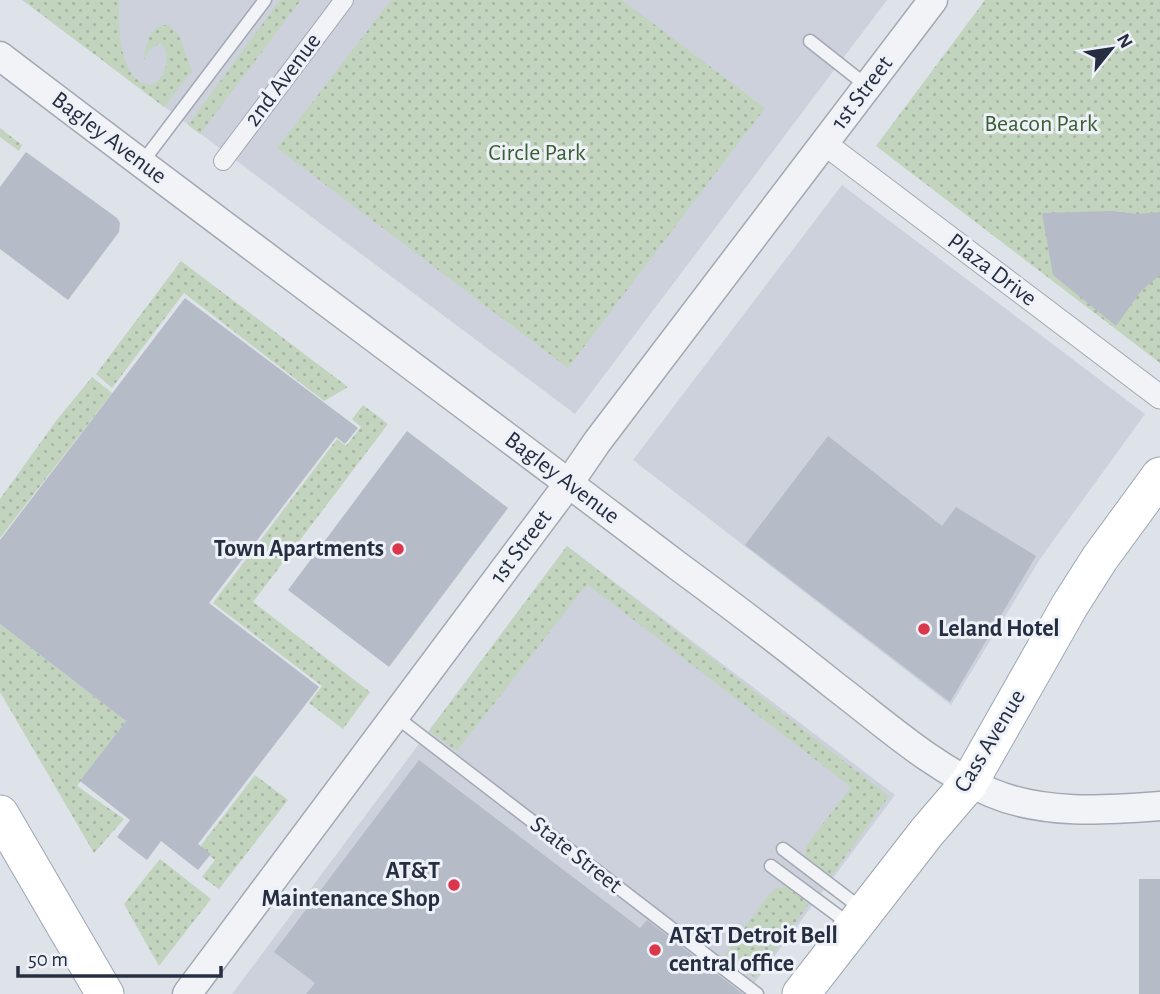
<svg xmlns="http://www.w3.org/2000/svg" width="1160" height="994" font-family="'Alegreya Sans',sans-serif">
	<style>
		.built { fill: #ccd1db }
		.grass { fill: url(#grass-dots) }
		.building { fill: #b5bbc7 }
		.lines { fill: none; stroke-linecap: round; stroke-linejoin: round }
		.service-casing { stroke: #a3a9b4; stroke-width: 15 }
		.pedestrian-casing { stroke: #a3a9b4; stroke-width: 20 }
		.minor-casing { stroke: #a3a9b4; stroke-width: 25 }
		.tertiary-casing { stroke: #a3a9b4; stroke-width: 31 }
		.primary-casing { stroke: #9ca6b6; stroke-width: 39 }
		.service { stroke: #f1f3f7; stroke-width: 12 }
		.pedestrian { stroke: #f1f3f7; stroke-width: 18 }
		.minor { stroke: #f1f3f7; stroke-width: 23 }
		.tertiary { stroke: #f1f3f7; stroke-width: 28 }
		.primary { stroke: #fff; stroke-width: 37 }
		.poi-dot { fill: #db364a; stroke: #eef1f7; stroke-width: 2.5 }
		.labels { text-anchor: middle; dominant-baseline: central; stroke-width: 6; stroke-linejoin: round; paint-order: stroke }
		.street-label { font-size: 24px; fill: #262f42; stroke: #eef1f7 }
		.park-label { font-size: 24px; fill: #395f32; stroke: #eef1f7 }
		.poi-label { font-size: 24px; font-weight: bold; fill: #262f42; stroke: #eef1f7; text-anchor: end }
	</style>
	<defs>
		<pattern id="grass-dots" width="8" height="8" patternUnits="userSpaceOnUse" patternTransform="scale(1.75)"><rect width="8" height="8" fill="#c3d4be"/><path d="M2 2h.1M6 6h.1" fill="none" stroke="#a7b6a4" stroke-width="1.8" stroke-linecap="round"/></pattern>
	</defs>
	<rect width="100%" height="100%" fill="#dee2e9"/>
	<g class="built">
		<polygon points="22,0 887,0 575,414"/>
		<polygon points="842,185 1145,414 1040,559 951,705 633,460"/>
		<polygon points="567,546 895,795 746,994 232,994"/>
	</g>
	<g class="grass">
		<path d="M23 0H119C118 24 119 86 153 85 166 77 170 59 164 46L160 43 150 49 144 60C146 44 149 24 169 25L179 35 192 71 164 107Z"/>
		<polygon points="280,0 301,0 200,134 188,125"/>
		<polygon points="391,0 622,0 765,108 568,368 277,148"/>
		<polygon points="985,0 1160,0 1160,363 876,146"/>
		<polygon points="0,128 22,145 19,151 0,137"/>
		<polygon points="181,261 348,387 324,401 184,293 112,388 96,374"/>
		<polygon points="92,377 112,393 0,538 0,499 56,421"/>
		<polygon points="363,405 388,424 253,602 370,692 343,729 309,703 322,686 213,603 337,439 346,446 361,427 352,419"/>
		<polygon points="567,546 889,796 828,881 805,860 806,846 851,787 587,584 457,751 429,731"/>
		<polygon points="0,624 126,721 77,786 124,819 94,853 0,692"/>
		<polygon points="255,775 288,800 219,889 202,877 215,860 199,848"/>
		<polygon points="160,859 211,899 159,966 124,904"/>
		<polygon points="787,887 809,904 755,978 725,955 769,894 776,888"/>
	</g>
	<g class="building">
		<polygon points="26,152 117,218 120,223 119,232 68,300 0,249 0,187"/>
		<polygon points="1111,211 1138,214 1160,212 1160,275 1141,291 1116,326 1053,275 1042,213"/>
		<polygon points="185,298 358,428 345,444 336,437 209,603 319,687 198,844 211,854 198,870 161,841 147,860 117,837 130,820 80,781 126,721 0,624 0,540"/>
		<polygon points="407,431 508,508 389,667 288,590"/>
		<polygon points="828,436 942,526 956,507 1036,556 950,702 745,545"/>
		<polygon points="419,760 640,928 647,920 743,994 306,994 315,983 274,952"/>
		<rect x="1139" y="879" width="21" height="115"/>
	</g>
	<g class="lines">
		<defs>
			<g id="service">
				<polyline points="810,41 867,86"/>
				<polyline points="141,164 265,0"/>
				<polyline points="395,716 757,994"/>
				<polyline points="783,849 862,909"/>
				<polyline points="771,866 852,926"/>
			</g>
			<polyline id="pedestrian" points="223,161 344,0"/>
			<polyline id="minor" points="824,143 1160,397"/>
			<g id="tertiary">
				<path d="M0 56C225 228 453 395 678 566 731 605 784 645 835 686 885 724 934 769 992 793 1044 815 1106 810 1160 806"/>
				<polyline points="187,994 569,483 597,442 933,0"/>
			</g>
			<g id="primary">
				<polyline points="0,814 105,994"/>
				<polyline points="801,994 927,832 969,783 1070,605 1100,558 1160,476"/>
			</g>
		</defs>
		<use href="#service" class="service-casing"/>
		<use href="#pedestrian" class="pedestrian-casing"/>
		<use href="#minor" class="minor-casing"/>
		<use href="#tertiary" class="tertiary-casing"/>
		<use href="#primary" class="primary-casing"/>
		<use href="#service" class="service"/>
		<use href="#pedestrian" class="pedestrian"/>
		<use href="#minor" class="minor"/>
		<use href="#tertiary" class="tertiary"/>
		<use href="#primary" class="primary"/>
	</g>
	<g class="poi-dot">
		<circle cx="398" cy="549" r="7"/>
		<circle cx="924" cy="629" r="7"/>
		<circle cx="454" cy="885" r="7"/>
		<circle cx="655" cy="950" r="7"/>
	</g>
	<g class="labels">
		<g class="street-label">
			<text transform="translate(283 80) rotate(-53)">2nd Avenue</text>
			<text transform="translate(862 93) rotate(-53)">1st Street</text>
			<text transform="translate(109 138) rotate(37)">Bagley Avenue</text>
			<text transform="translate(992 270) rotate(37)">Plaza Drive</text>
			<text transform="translate(562 478) rotate(37)">Bagley Avenue</text>
			<text transform="translate(521 547) rotate(-53)">1st Street</text>
			<text transform="translate(990 741) rotate(-59)">Cass Avenue</text>
			<text transform="translate(576 855) rotate(38)">State Street</text>
		</g>
		<g class="park-label">
			<text x="1041" y="124">Beacon Park</text>
			<text x="537" y="153">Circle Park</text>
		</g>
		<g class="poi-label">
			<text x="384" y="549">Town Apartments</text>
			<text x="938" y="629" text-anchor="start">Leland Hotel</text>
			<text x="440" y="871">AT&amp;T<tspan x="440" dy="28">Maintenance Shop</tspan></text>
			<text x="669" y="936" text-anchor="start">AT&amp;T Detroit Bell<tspan x="669" dy="28">central office</tspan></text>
		</g>
	</g>
	<g transform="translate(1111 49) rotate(60)" stroke="#eef1f7" stroke-width="5" paint-order="stroke">
	<path d="M0-5L12 26L0 18L-12 26Z" fill="#262f42"/>
	<text y="-10" font-size="19" font-weight="bold" text-anchor="middle" fill="#262f42">N</text>
	</g>
	<path d="M18 966v10h203v-10" fill="none" stroke="#262f42" stroke-width="3.5"/>
	<text x="28" y="966" font-size="21" fill="#262f42" stroke="#eef1f7" stroke-width="5" paint-order="stroke">50 m</text>
</svg>
